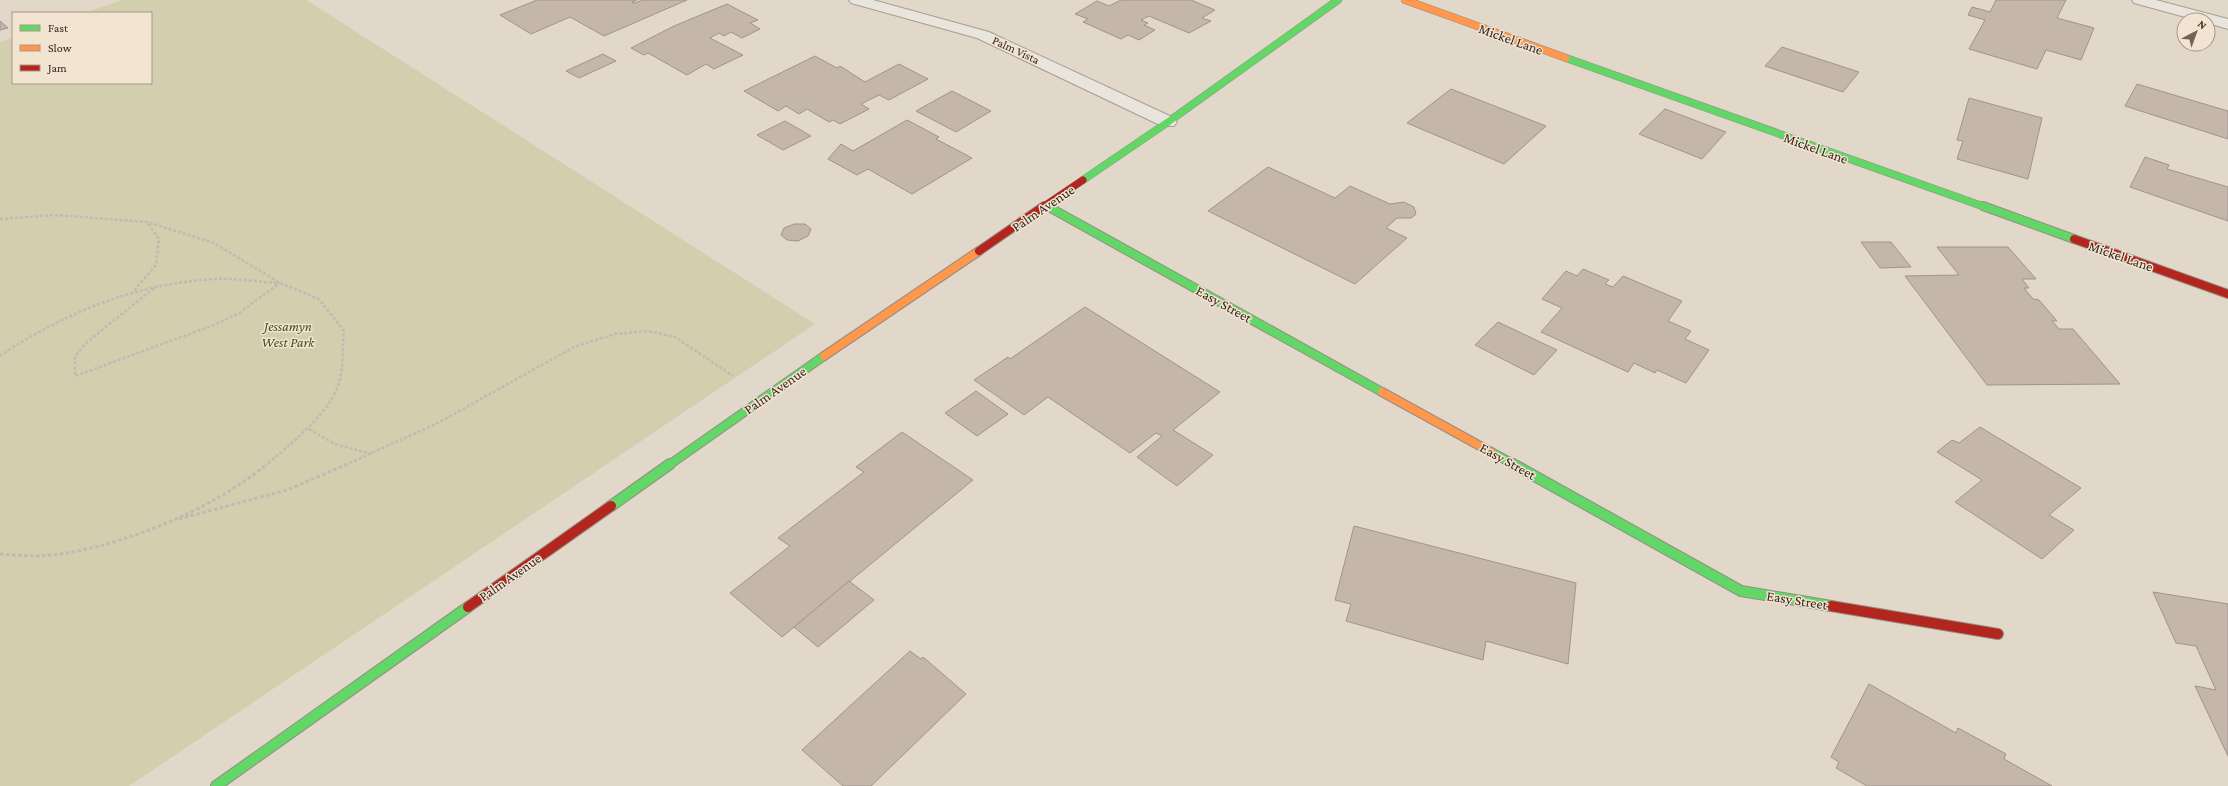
<svg xmlns="http://www.w3.org/2000/svg" width="2228" height="786" font-family="'Crimson Pro',serif">
	<style>
		.green { fill: #d2ceae }
		.building { fill: #c4b6ab; stroke: #a0948a }
		.lines { fill: none; stroke-linecap: round; stroke-linejoin: round }
		.street-casing { stroke: #a69d94; stroke-width: 2 }
		.fast-far2-casing { stroke: #958d84; stroke-width: 8 }
		.fast-far1-casing { stroke: #958d84; stroke-width: 10 }
		.fast-casing { stroke: #958d84; stroke-width: 12 }
		.slow-far1-casing { stroke: #958d84; stroke-width: 8 }
		.slow-casing { stroke: #958d84; stroke-width: 10 }
		.jam-far2-casing { stroke: #958d84; stroke-width: 8 }
		.jam-far1-casing { stroke: #958d84; stroke-width: 10 }
		.jam-casing { stroke: #958d84; stroke-width: 12 }
		.path-far1 { stroke: #c1bab3; stroke-width: 2.5; stroke-dasharray: 3 2; stroke-linecap: butt }
		.path { stroke: #c1bab3; stroke-width: 3; stroke-dasharray: 3.5 2.5; stroke-linecap: butt }
		.street { fill: #e9e4dc; fill-rule: evenodd }
		.fast-far2 { stroke: #63d668; stroke-width: 7 }
		.fast-far1 { stroke: #63d668; stroke-width: 8 }
		.fast { stroke: #63d668; stroke-width: 10 }
		.slow-far1 { stroke: #ff974d; stroke-width: 7 }
		.slow { stroke: #ff974d; stroke-width: 8 }
		.jam-far2 { stroke: #b3261e; stroke-width: 7 }
		.jam-far1 { stroke: #b3261e; stroke-width: 8 }
		.jam { stroke: #b3261e; stroke-width: 10 }
		.labels { text-anchor: middle; dominant-baseline: central; stroke-width: 3; stroke-linejoin: round; paint-order: stroke }
		.far-street-label { font-size: 12px; fill: #33251d; stroke: #f2e4d0 }
		.street-label { font-size: 14px; fill: #33251d; stroke: #f2e4d0 }
		.park-label { font-size: 14px; font-style: italic; fill: #484d26; stroke: #f2e4d0 }
	</style>
	<rect width="100%" height="100%" fill="#e1d8ca"/>
	<polygon class="green" points="122,0 306,0 815,324 129,786 0,786 0,42 13,38 13,83 151,83 151,13 85,13"/>
	<g class="building">
		<polygon points="537,0 637,0 632,2 635,3 642,0 687,0 604,36 570,17 531,34 500,15"/>
		<polygon points="1121,0 1191,0 1215,10 1202,18 1211,21 1189,33 1149,16 1141,20 1148,23 1144,25 1155,30 1139,40 1128,35 1121,39 1083,22 1088,19 1075,14 1097,1 1109,6"/>
		<polygon points="1996,0 2066,0 2057,18 2094,28 2081,60 2046,50 2037,69 1969,49 1985,20 1968,15 1972,7 1990,12"/>
		<polygon points="727,4 758,20 750,23 760,29 742,38 731,32 724,36 719,33 710,38 743,55 714,69 706,64 687,75 648,53 644,55 631,48 674,26"/>
		<polygon points="0,21 8,28 0,30"/>
		<polygon points="1782,47 1859,72 1843,92 1765,66"/>
		<polygon points="603,54 616,61 579,78 566,71"/>
		<polygon points="815,56 837,68 840,66 865,82 899,64 928,79 889,100 879,95 861,104 869,109 840,124 833,120 829,122 807,109 799,114 786,106 778,111 744,91"/>
		<polygon points="2137,84 2228,111 2228,139 2125,106"/>
		<polygon points="1451,89 1546,126 1504,164 1407,123"/>
		<polygon points="952,91 991,111 956,132 916,111"/>
		<polygon points="1969,98 2042,118 2028,179 1957,159 1963,141 1957,140"/>
		<polygon points="1665,109 1726,132 1702,159 1639,134"/>
		<polygon points="907,120 939,137 936,139 972,158 912,194 868,169 857,175 828,159 841,144 853,151"/>
		<polygon points="785,121 811,136 783,150 757,135"/>
		<polygon points="2145,157 2169,165 2167,169 2228,187 2228,221 2130,187"/>
		<polygon points="1268,167 1335,198 1350,186 1390,204 1404,202 1414,207 1416,214 1411,218 1397,218 1386,228 1407,238 1355,284 1208,211"/>
		<polygon points="794,224 805,224 811,229 808,236 798,241 787,240 781,235 784,228"/>
		<polygon points="1861,242 1891,242 1911,267 1880,268"/>
		<polygon points="1937,247 2008,247 2036,279 2022,279 2029,288 2024,288 2033,299 2039,300 2057,321 2052,321 2059,329 2073,329 2120,384 1987,385 1905,276 1959,275"/>
		<polygon points="1583,269 1609,280 1605,284 1613,287 1623,276 1682,301 1668,321 1691,331 1685,339 1709,350 1686,383 1657,370 1655,373 1634,363 1628,372 1541,332 1562,308 1542,299 1566,271 1577,276"/>
		<polygon points="1085,307 1220,392 1173,430 1213,455 1177,486 1137,457 1162,436 1156,433 1130,453 1048,397 1024,415 974,380 1008,357 1010,359"/>
		<polygon points="1498,322 1557,350 1534,375 1475,345"/>
		<polygon points="976,391 1008,414 977,436 945,413"/>
		<polygon points="1980,427 2081,488 2049,515 2074,530 2042,559 1955,502 1982,480 1937,452 1952,440 1959,443"/>
		<polygon points="902,432 973,480 782,637 730,593 790,546 778,538 864,472 856,467"/>
		<polygon points="1354,526 1576,583 1568,664 1486,641 1483,660 1346,621 1351,604 1335,600"/>
		<polygon points="849,581 874,600 818,647 794,627"/>
		<polygon points="2153,592 2228,604 2228,756 2195,686 2216,690 2196,646 2176,643"/>
		<polygon points="910,651 921,659 923,657 966,694 871,786 843,786 802,750"/>
		<polygon points="1869,684 1956,733 1958,728 2006,754 2004,759 2052,786 1867,786 1836,768 1839,762 1831,757"/>
	</g>
	<g class="lines">
		<defs>
			<g id="street">
				<polygon points="849,0 873,0 989,32 1174,118 1177,122 1174,126 1162,126 977,38 851,3"/>
				<polygon points="2132,0 2156,0 2228,19 2228,29 2208,23 2208,20 2196,20 2134,3"/>
			</g>
			<g id="fast-far2">
				<polyline points="1566,58 1985,207"/>
				<polyline points="1083,180 1168,122 1338,0"/>
				<polyline points="1046,206 1049,207"/>
			</g>
			<g id="fast-far1">
				<polyline points="1047,206 1382,392"/>
				<polyline points="1983,206 2074,239"/>
				<polyline points="1491,452 1515,465"/>
				<polyline points="669,465 824,356"/>
			</g>
			<g id="fast">
				<polyline points="1513,464 1741,591 1831,606"/>
				<polyline points="611,506 670,464"/>
				<polyline points="216,786 468,607"/>
			</g>
			<polyline id="slow-far1" points="1405,0 1566,58"/>
			<g id="slow">
				<polyline points="824,356 979,251"/>
				<polyline points="1382,392 1491,452"/>
			</g>
			<polyline id="jam-far2" points="1043,207 1083,180"/>
			<g id="jam-far1">
				<polyline points="2074,239 2228,294"/>
				<polyline points="979,251 1044,206"/>
			</g>
			<g id="jam">
				<polyline points="1831,606 1998,634"/>
				<polyline points="468,607 611,506"/>
			</g>
		</defs>
		<use href="#street" class="street-casing"/>
		<use href="#fast-far2" class="fast-far2-casing"/>
		<use href="#fast-far1" class="fast-far1-casing"/>
		<use href="#fast" class="fast-casing"/>
		<use href="#slow-far1" class="slow-far1-casing"/>
		<use href="#slow" class="slow-casing"/>
		<use href="#jam-far2" class="jam-far2-casing"/>
		<use href="#jam-far1" class="jam-far1-casing"/>
		<use href="#jam" class="jam-casing"/>
		<g class="path-far1">
			<path d="M0 219 56 215 147 222 214 243 280 283 319 299 344 331C342 349 344 369 338 386 328 414 289 446 266 465"/>
			<polyline points="154,288 86,343 75,356 75,376 214,325 239,313 280,283"/>
			<polyline points="131,294 156,265 159,239 147,222"/>
			<path d="M0 356C63 313 138 283 215 279 236 278 258 282 279 283"/>
			<polyline points="309,429 335,444 372,454"/>
			<polyline points="345,465 438,423 574,347 615,334 648,331 675,337 733,376"/>
		</g>
		<g class="path">
			<polyline points="179,519 287,490 348,464"/>
			<path d="M0 554C13 555 26 556 39 556 111 552 213 510 267 464"/>
		</g>
		<use href="#street" class="street"/>
		<use href="#fast-far2" class="fast-far2"/>
		<use href="#fast-far1" class="fast-far1"/>
		<use href="#fast" class="fast"/>
		<use href="#slow-far1" class="slow-far1"/>
		<use href="#slow" class="slow"/>
		<use href="#jam-far2" class="jam-far2"/>
		<use href="#jam-far1" class="jam-far1"/>
		<use href="#jam" class="jam"/>
	</g>
	<g class="labels">
		<g class="far-street-label">
			<text transform="translate(1016 50) rotate(25)">Palm Vista</text>
		</g>
		<g class="street-label">
			<text transform="translate(1511 39) rotate(20)">Mickel Lane</text>
			<text transform="translate(1816 148) rotate(20)">Mickel Lane</text>
			<text transform="translate(1043 208) rotate(-34)">Palm Avenue</text>
			<text transform="translate(2121 256) rotate(19)">Mickel Lane</text>
			<text transform="translate(1224 304) rotate(29)">Easy Street</text>
			<text transform="translate(775 390) rotate(-35)">Palm Avenue</text>
			<text transform="translate(1508 461) rotate(29)">Easy Street</text>
			<text transform="translate(510 577) rotate(-35)">Palm Avenue</text>
			<text transform="translate(1797 600) rotate(9)">Easy Street</text>
		</g>
		<g class="park-label">
			<text x="288" y="326">Jessamyn<tspan x="288" dy="16">West Park</tspan></text>
		</g>
	</g>
	<rect x="12" y="12" width="140" height="72" fill="#f2e4d0" stroke="#a69888"/>
	<rect x="20" y="25" width="20" height="6" fill="#63d668" stroke="#a69888"/>
	<text x="48" y="32" font-size="12" fill="#33251d">Fast</text>
	<rect x="20" y="45" width="20" height="6" fill="#ff974d" stroke="#a69888"/>
	<text x="48" y="52" font-size="12" fill="#33251d">Slow</text>
	<rect x="20" y="65" width="20" height="6" fill="#b3261e" stroke="#a69888"/>
	<text x="48" y="72" font-size="12" fill="#33251d">Jam</text>
	<g transform="translate(2196 32) rotate(41)"><circle r="19" fill="#f2e4d0" stroke="#a69888"/>
	<path d="M0-3L7 15L0 10L-7 15Z" fill="#70645a"/>
	<text y="-6" font-size="11" font-weight="bold" text-anchor="middle" fill="#33251d">N</text>
	</g>
</svg>
